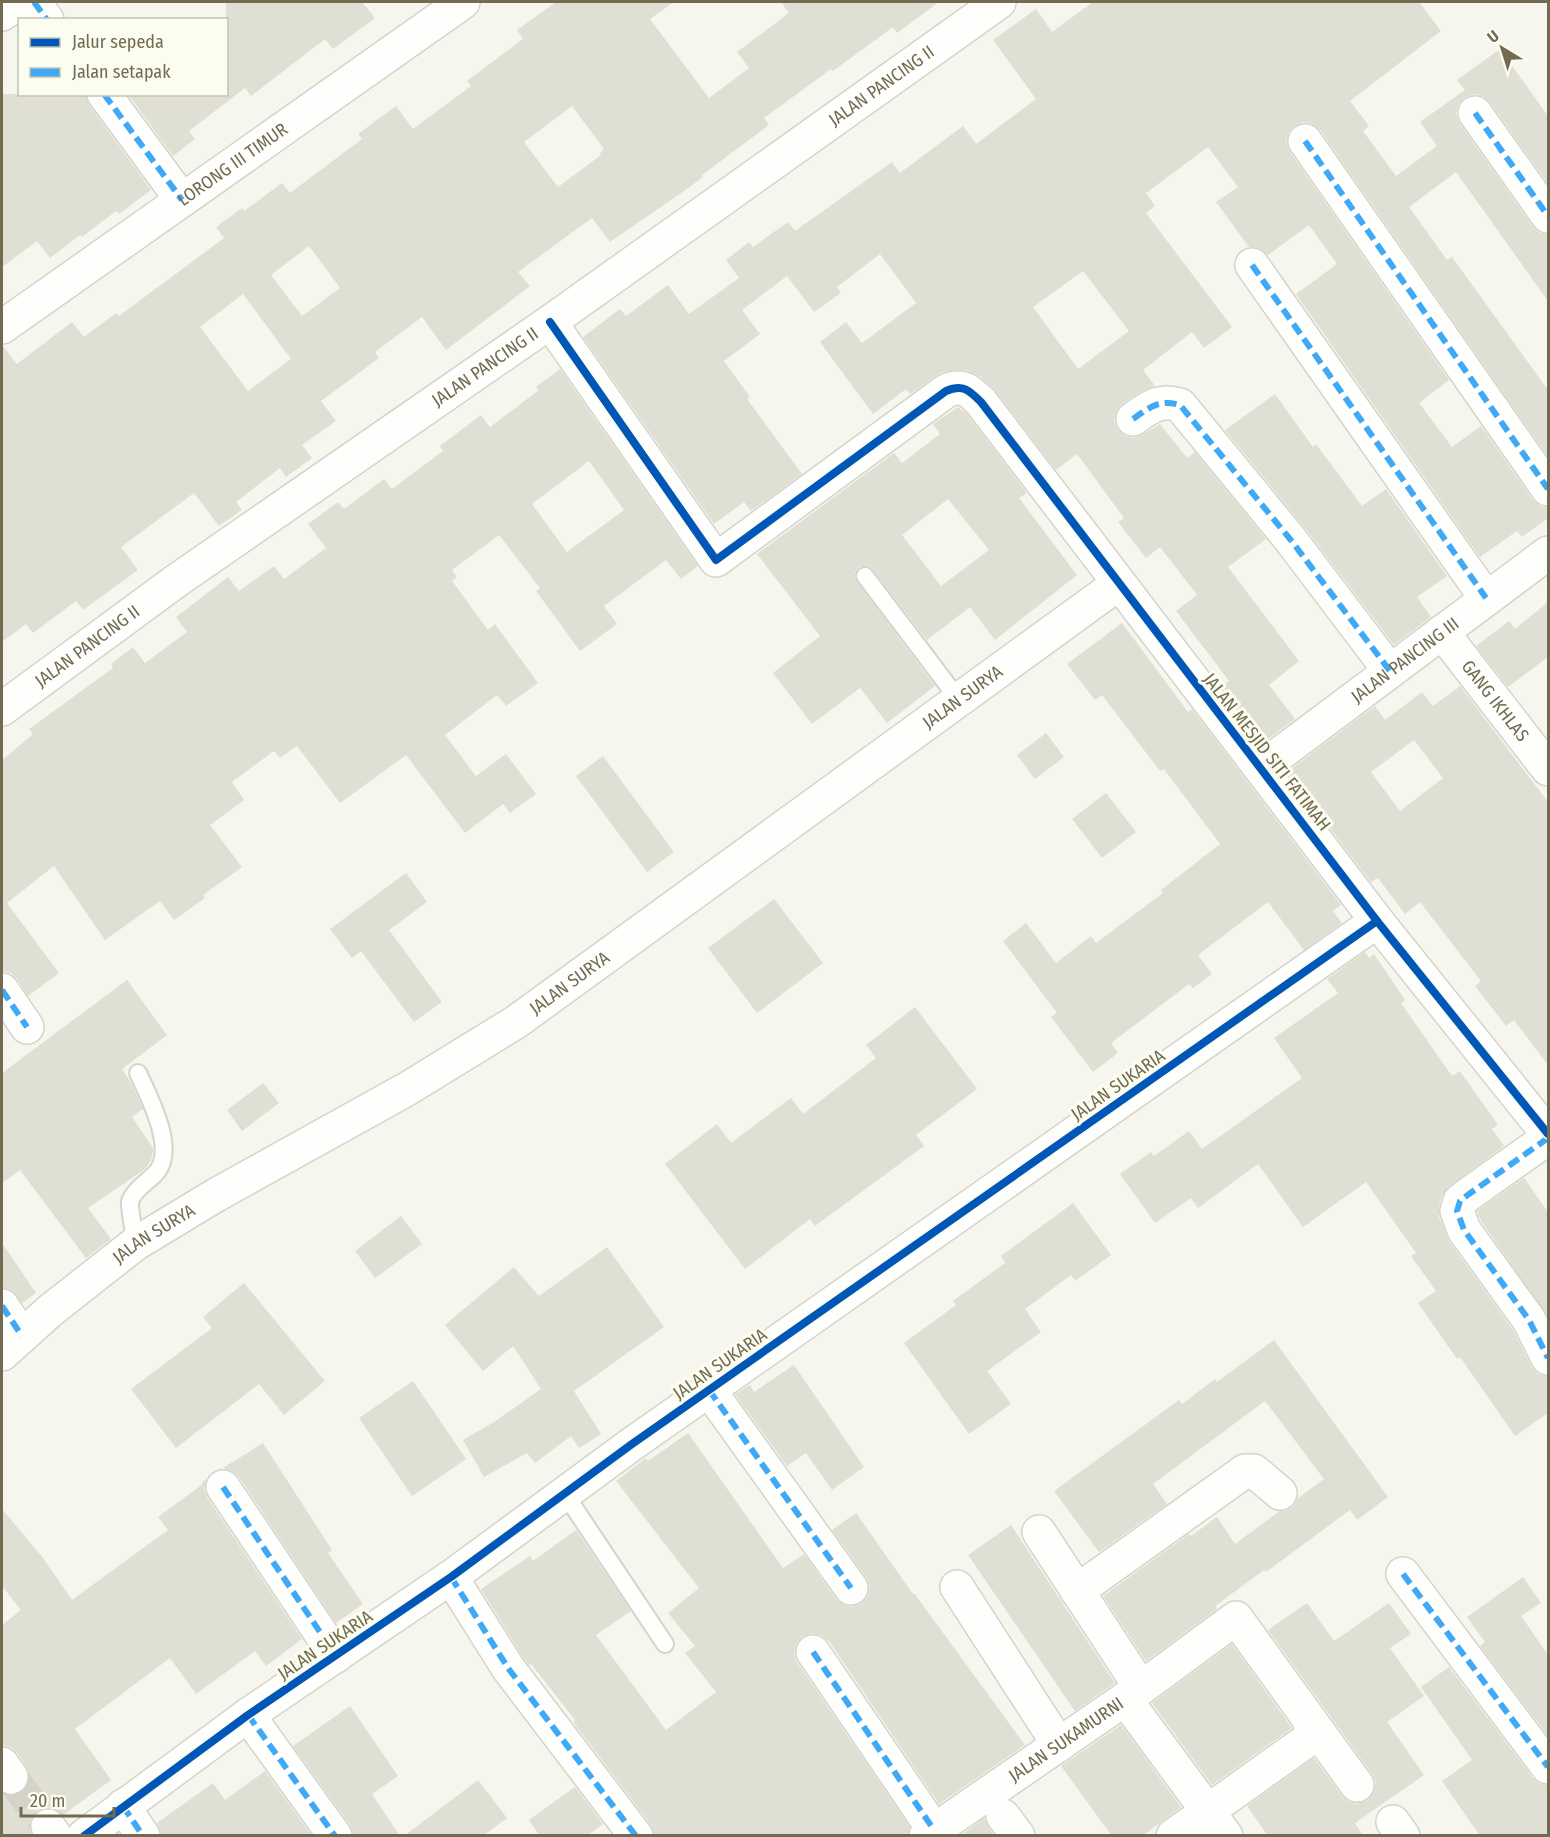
<svg xmlns="http://www.w3.org/2000/svg" width="1550" height="1837" font-family="'Fira Sans Condensed',sans-serif">
	<style>
		.building { fill: #e0dfd4; fill-rule: evenodd }
		.lines { fill: none; stroke-linecap: round; stroke-linejoin: round }
		.minor-tunnel { stroke: #d5d3c7; stroke-width: 33; stroke-dasharray: 33 16; stroke-linecap: butt }
		.service-casing { stroke: #d4d4cb; stroke-width: 20 }
		.minor-casing { stroke: #d4d4cb; stroke-width: 36 }
		.service { stroke: #fefefc; stroke-width: 16 }
		.minor { stroke: #fefefc; stroke-width: 33 }
		.quiet { stroke: #3fa9f5; stroke-width: 6; stroke-dasharray: 12 6; stroke-linecap: butt }
		.cycleway-casing { stroke: #fcfdf1; stroke-width: 11 }
		.cycleway { stroke: #0057b8; stroke-width: 8 }
		.labels { text-anchor: middle; dominant-baseline: central; stroke-width: 6; stroke-linejoin: round; paint-order: stroke }
		.street-label { font-size: 18px; fill: #726b51; stroke: #fcfdf1 }
	</style>
	<rect width="100%" height="100%" fill="#f6f6ee"/>
	<g class="building">
		<polygon points="226,2 362,2 375,18 333,49 325,39 251,96 245,88 189,131 195,139 173,156 128,94 226,94"/>
		<path d="M556 2H674L650 19 709 98 749 68 737 52 789 13 781 2H939L897 33 893 27 833 71 831 69 764 118 769 125 702 175 703 177 684 191 610 242 592 218 518 272 530 286 446 350 422 317 375 352 379 358 321 401 336 421 302 445 312 458 286 477 280 468 236 502 242 510 219 526 194 493 121 547 138 570 83 610 76 601 33 633 26 624 2 642V345L17 364 72 322 84 337 116 313 119 316 224 238 216 227 242 208 244 211 282 183 290 193 362 139 358 134 396 106 413 129 471 86 467 81 523 39 517 30ZM572 106 604 149 600 153 601 155 558 187 524 142ZM309 246 340 288 302 316 271 275ZM243 294 291 359 248 391 200 327Z"/>
		<path d="M1093 2H1419L1441 31 1350 101 1369 126 1363 131 1396 176 1437 146 1420 122 1465 90 1457 80 1500 49 1548 116V184L1490 102 1483 96 1474 94 1465 97 1458 105 1456 114 1460 124 1533 227 1540 233 1548 235V301L1456 172 1409 207 1447 260 1452 257 1548 390V457L1320 130 1312 124 1303 122 1294 126 1288 133 1286 142 1290 152 1449 380 1419 403 1452 447 1481 426 1533 500 1540 506 1548 508V518L1522 537 1517 531 1480 557 1296 294 1337 264 1309 225 1268 255 1259 248 1249 247 1216 202 1238 187 1208 147 1146 193 1155 206 1146 213 1232 327 1204 348 1192 332 1143 370 1155 386 1140 392 1122 404 1116 412 1114 421 1118 430 1125 436 1134 438 1144 434 1160 424 1187 458 1195 452 1266 539 1228 567 1299 661 1269 685 1295 719 1264 742 1222 686 1229 681 1176 611 1197 595 1160 547 1146 558 1118 522 1124 518 1077 454 1056 470 994 389 980 376 966 370H954L940 373 910 394 906 389 873 414 820 342 846 322 862 343 916 303 880 254 837 287 841 293 814 312 787 276 742 310 760 334 724 361 750 397 747 399 802 474 751 511 744 502 714 524 583 337 620 309 626 316 668 285 689 314 739 278 726 260 749 242 753 247 788 222 795 231 892 162 900 173 963 126 976 144 1036 99 993 40 1036 9 1052 32ZM1083 271 1129 331 1078 369 1033 307Z"/>
		<polygon points="2,94 86,94 89,105 151,190 119,214 116,211 82,237 80,235 50,258 37,241 2,267"/>
		<path d="M560 369 698 566 681 579 666 560 604 606 617 624 580 651 536 591 540 588 499 535 452 570 457 577 452 581 488 630 495 624 538 683 506 706 497 695 445 735 476 776 506 754 536 794 510 813 503 804 465 833 406 755 340 803 297 746 280 758 274 751 232 782 244 800 210 825 242 867 203 895 205 898 174 920 160 901 105 940 54 866 7 903 59 973 28 996 17 979 11 973 2 971V760L33 734 29 729 113 668 111 664 133 647 145 663 187 632 176 617 228 577 239 591 274 566 284 579 326 548 308 524 338 502 344 509 384 479 392 489 443 451 440 446 481 415 490 427 539 390 536 387ZM589 461 624 510 567 552 532 504Z"/>
		<polygon points="1275,394 1313,447 1316,444 1362,506 1386,489 1447,576 1417,597 1431,617 1394,645 1305,528 1225,430"/>
		<path d="M958 407 967 414 1027 493 1019 498 1077 575 995 640 970 607 927 640 873 570 869 566 859 567 855 572 857 582 935 686 887 723 860 688 812 724 773 673 820 636 757 554 894 453 902 463 940 434 933 424ZM948 499 989 550 941 586 902 535Z"/>
		<polygon points="1548,602 1548,657 1508,687 1476,646 1509,621 1515,629"/>
		<polygon points="1122,623 1188,712 1192,709 1341,905 1333,911 1342,923 1304,950 1268,902 1198,955 1212,974 1193,988 1189,984 1111,1043 1118,1053 1093,1072 1051,1017 1057,1013 1003,941 1026,923 1056,963 1091,936 1096,943 1163,893 1161,890 1220,844 1164,769 1160,771 1102,695 1095,700 1067,664"/>
		<path d="M1460 686 1548 802V1065L1514 1020 1506 1026 1475 986 1481 981 1420 902 1405 914 1378 878 1371 882 1287 772 1375 706 1385 720 1422 692 1433 706ZM1414 740 1443 778 1400 811 1371 772Z"/>
		<polygon points="1046,733 1064,757 1035,779 1017,755"/>
		<polygon points="603,756 674,852 647,872 576,776"/>
		<polygon points="1106,793 1136,832 1102,858 1072,819"/>
		<polygon points="406,873 427,902 389,930 442,1002 414,1022 361,951 352,958 330,929"/>
		<polygon points="774,899 823,963 757,1013 708,948"/>
		<polygon points="1365,952 1369,958 1374,954 1405,1000 1401,1003 1452,1076 1460,1071 1498,1125 1492,1129 1504,1146 1448,1187 1442,1196 1439,1206 1439,1217 1449,1241 1513,1330 1532,1367 1538,1374 1548,1376 1548,1413 1515,1436 1460,1357 1457,1359 1418,1303 1436,1291 1411,1256 1416,1253 1366,1182 1303,1227 1258,1164 1198,1208 1191,1198 1155,1223 1120,1174 1151,1152 1154,1156 1189,1131 1202,1149 1302,1078 1274,1038 1338,993 1327,979"/>
		<polygon points="127,980 167,1035 122,1069 131,1083 143,1109 132,1117 153,1148 153,1151 151,1160 145,1169 88,1208 111,1239 86,1258 20,1170 2,1183 2,1073"/>
		<polygon points="915,1007 977,1089 916,1135 924,1146 815,1226 810,1219 745,1269 665,1164 717,1124 731,1143 791,1098 803,1114 876,1058 866,1045"/>
		<polygon points="263,1083 279,1103 242,1131 227,1110"/>
		<polygon points="1524,1178 1548,1212 1548,1317 1481,1221 1477,1211"/>
		<polygon points="1073,1203 1111,1255 1075,1281 1071,1275 1025,1309 1041,1332 987,1371 1011,1404 969,1434 904,1343 956,1305 953,1301 1005,1263 1001,1256"/>
		<polygon points="401,1216 422,1244 375,1278 355,1251"/>
		<polygon points="2,1243 36,1293 22,1303 11,1290 2,1287"/>
		<polygon points="607,1247 664,1327 574,1391 601,1434 579,1448 571,1436 535,1463 527,1453 484,1477 463,1440 494,1422 541,1389 513,1346 483,1371 445,1325 514,1267 539,1296"/>
		<polygon points="244,1283 325,1381 284,1415 259,1384 176,1448 131,1389 212,1328 203,1317"/>
		<polygon points="1274,1340 1388,1497 1357,1520 1350,1510 1266,1572 1264,1570 1215,1606 1217,1609 1146,1661 1103,1596 1189,1534 1191,1536 1217,1517 1235,1544 1280,1511 1287,1510 1294,1506 1297,1499 1324,1479 1265,1401 1153,1484 1167,1504 1099,1552 1054,1491 1179,1400 1182,1404 1215,1379 1217,1382"/>
		<polygon points="794,1365 864,1467 832,1490 806,1453 787,1466 735,1394 750,1385 754,1392"/>
		<polygon points="413,1381 466,1459 412,1496 359,1418"/>
		<polygon points="688,1433 783,1568 804,1554 836,1599 844,1605 852,1607 862,1603 868,1595 870,1586 866,1577 832,1530 856,1513 913,1594 914,1593 1025,1745 939,1804 829,1641 821,1635 811,1633 802,1637 796,1644 794,1654 797,1662 910,1827 908,1836 655,1836 651,1825 573,1722 575,1720 531,1664 529,1665 523,1657 481,1589 530,1556 533,1561 576,1530 631,1611 596,1635 666,1730 716,1692 685,1653 695,1646 668,1613 699,1588 616,1481 646,1458 648,1461"/>
		<polygon points="263,1443 332,1550 328,1553 363,1604 336,1623 239,1477 232,1471 223,1468"/>
		<polygon points="206,1479 204,1489 207,1497 302,1639 266,1666 255,1651 196,1694 170,1658 75,1729 111,1780 63,1815 55,1809 47,1807 38,1810 31,1819 29,1827 32,1836 2,1836 2,1793 12,1796 21,1793 28,1786 30,1776 26,1766 17,1753 11,1747 2,1745 2,1625 21,1610 2,1586 2,1509 43,1558 72,1600 168,1530 158,1517 203,1484 202,1482"/>
		<polygon points="1011,1525 1115,1683 1075,1711 968,1555"/>
		<polygon points="1523,1577 1541,1603 1521,1616 1548,1655 1548,1736 1480,1646 1485,1642 1467,1617"/>
		<polygon points="1307,1603 1334,1641 1389,1603 1411,1634 1390,1648 1424,1696 1387,1722 1424,1775 1355,1823 1363,1836 1268,1836 1247,1806 1314,1758 1342,1796 1349,1802 1358,1804 1368,1800 1374,1792 1376,1782 1372,1774 1268,1630"/>
		<polygon points="1232,1644 1292,1728 1212,1785 1152,1703"/>
		<polygon points="1449,1667 1533,1778 1540,1784 1548,1785 1548,1836 1480,1836 1442,1781 1472,1760 1421,1687"/>
		<polygon points="350,1706 398,1776 372,1794 400,1836 354,1836 350,1825 293,1746"/>
		<polygon points="1121,1725 1181,1807 1142,1836 1112,1836 1061,1766"/>
		<polygon points="265,1771 312,1836 162,1836 157,1823 213,1783 225,1800"/>
		<polygon points="478,1780 507,1818 483,1836 404,1836"/>
		<polygon points="575,1787 603,1824 587,1836 540,1836 529,1820"/>
		<polygon points="984,1818 994,1836 960,1836"/>
	</g>
	<g class="lines">
		<polyline class="minor-tunnel" points="11,1777 48,1826"/>
		<defs>
			<g id="service">
				<polyline points="865,576 959,700"/>
				<path d="M135 1244C135 1234 129 1209 130 1202 132 1192 148 1181 155 1174 178 1151 149 1097 138 1073"/>
				<polyline points="565,1494 665,1644"/>
			</g>
			<g id="minor">
				<polyline points="34,2 47,20"/>
				<polyline points="2,14 20,2"/>
				<polyline points="104,94 182,200"/>
				<polyline points="1475,113 1548,216"/>
				<polyline points="1305,141 1548,489"/>
				<polyline points="1252,265 1486,598"/>
				<path d="M550 322 716 560 946 391C963 384 969 390 981 402L1377 921 1548 1134"/>
				<path id="s1" d="M2 327 463 2"/>
				<path d="M1133 419C1150 407 1159 399 1180 405L1290 539 1390 671"/>
				<path id="s2" d="M1442 632 1548 769"/>
				<path id="s3" d="M2 709 176 581 550 322 999 2"/>
				<path id="s4" d="M1261 768 1548 553"/>
				<polyline points="2,990 27,1027"/>
				<polyline points="1548,1138 1469,1194 1460,1201 1457,1211 1464,1230 1529,1320 1548,1358"/>
				<polyline points="2,1306 22,1336"/>
				<path id="s5" d="M2 1354 51 1310 135 1244 216 1195 407 1089 516 1022 1118 584"/>
				<polyline points="709,1390 851,1588"/>
				<polyline points="223,1487 336,1656"/>
				<polyline points="1039,1532 1141,1688"/>
				<polyline points="1403,1574 1548,1767"/>
				<polyline points="451,1577 508,1668 636,1836"/>
				<polyline points="957,1587 1059,1745"/>
				<polyline points="1077,1591 1245,1471 1254,1471 1280,1493"/>
				<polyline points="813,1652 934,1830"/>
				<polyline points="1125,1699 1226,1836"/>
				<polyline points="248,1715 335,1836"/>
				<polyline points="1309,1719 1357,1785"/>
				<polyline points="2,1764 11,1777"/>
				<polyline points="123,1806 143,1836"/>
				<polyline points="1003,1816 1018,1836"/>
				<polyline points="1393,1822 1403,1836"/>
				<polyline points="48,1826 55,1836"/>
				<polyline points="84,1836 248,1715 451,1577 632,1444 1377,921"/>
				<path id="s6" d="M926 1836 1141 1688 1236 1618 1309 1719 1311 1729 1309 1739 1173 1836"/>
			</g>
		</defs>
		<use href="#service" class="service-casing"/>
		<use href="#minor" class="minor-casing"/>
		<use href="#service" class="service"/>
		<use href="#minor" class="minor"/>
		<g class="quiet">
			<polyline points="34,2 47,20"/>
			<polyline points="104,94 182,200"/>
			<polyline points="1475,113 1548,216"/>
			<polyline points="1305,141 1548,489"/>
			<polyline points="1252,265 1486,598"/>
			<path d="M1133 419C1150 407 1159 399 1180 405L1290 539 1390 671"/>
			<polyline points="2,990 27,1027"/>
			<polyline points="1548,1138 1469,1194 1460,1201 1457,1211 1464,1230 1529,1320 1548,1358"/>
			<polyline points="2,1306 22,1336"/>
			<polyline points="709,1390 851,1588"/>
			<polyline points="223,1487 336,1656"/>
			<polyline points="1403,1574 1548,1767"/>
			<polyline points="451,1577 508,1668 636,1836"/>
			<polyline points="813,1652 934,1830"/>
			<polyline points="248,1715 335,1836"/>
			<polyline points="123,1806 143,1836"/>
		</g>
		<defs>
			<g id="cycleway">
				<path d="M550 322 716 560 946 391C963 384 969 390 981 402L1377 921 1548 1134"/>
				<polyline points="84,1836 248,1715 451,1577 632,1444 1377,921"/>
			</g>
		</defs>
		<use href="#cycleway" class="cycleway-casing"/>
		<use href="#cycleway" class="cycleway"/>
	</g>
	<g class="labels">
		<g class="street-label">
			<text stroke="none"><textPath href="#s3" startOffset="1078">JALAN PANCING II</textPath></text>
			<text stroke="none"><textPath href="#s1" startOffset="282">LORONG III TIMUR</textPath></text>
			<text stroke="none"><textPath href="#s3" startOffset="592">JALAN PANCING II</textPath></text>
			<text stroke="none"><textPath href="#s3" startOffset="106">JALAN PANCING II</textPath></text>
			<text stroke="none"><textPath href="#s4" startOffset="180">JALAN PANCING III</textPath></text>
			<text stroke="none"><textPath href="#s5" startOffset="1166">JALAN SURYA</textPath></text>
			<text stroke="none"><textPath href="#s2" startOffset="87">GANG IKHLAS</textPath></text>
			<text transform="translate(1267 752) rotate(52)">JALAN MESJID SITI FATIMAH</text>
			<text stroke="none"><textPath href="#s5" startOffset="680">JALAN SURYA</textPath></text>
			<text transform="translate(1118 1085) rotate(-35)">JALAN SUKARIA</text>
			<text stroke="none"><textPath href="#s5" startOffset="194">JALAN SURYA</textPath></text>
			<text transform="translate(720 1364) rotate(-35)">JALAN SUKARIA</text>
			<text transform="translate(325 1645) rotate(-34)">JALAN SUKARIA</text>
			<text stroke="none"><textPath href="#s6" startOffset="170">JALAN SUKAMURNI</textPath></text>
		</g>
	</g>
	<rect width="1550" height="1837" fill="none" stroke="#726b51" stroke-width="6"/>
	<rect x="18" y="18" width="210" height="78" fill="#fcfdf1" stroke="#c5c3b1" stroke-width="1.5"/>
	<rect x="30" y="38" width="30" height="9" fill="#0057b8" stroke="#c5c3b1" stroke-width="1.5"/>
	<text x="72" y="48" font-size="18" fill="#726b51">Jalur sepeda</text>
	<rect x="30" y="68" width="30" height="9" fill="#3fa9f5" stroke="#c5c3b1" stroke-width="1.5"/>
	<text x="72" y="78" font-size="18" fill="#726b51">Jalan setapak</text>
	<g transform="translate(1502 48) rotate(322)" stroke="#fcfdf1" stroke-width="4.5" paint-order="stroke">
	<path d="M0-4.5L10 22L0 15L-10 22Z" fill="#726b51"/>
	<text y="-9" font-size="16" font-weight="bold" text-anchor="middle" fill="#726b51">U</text>
	</g>
	<path d="M21 1807v9h93v-9" fill="none" stroke="#726b51" stroke-width="3"/>
	<text x="30" y="1807" font-size="18" fill="#726b51" stroke="#fcfdf1" stroke-width="4.5" paint-order="stroke">20 m</text>
</svg>
